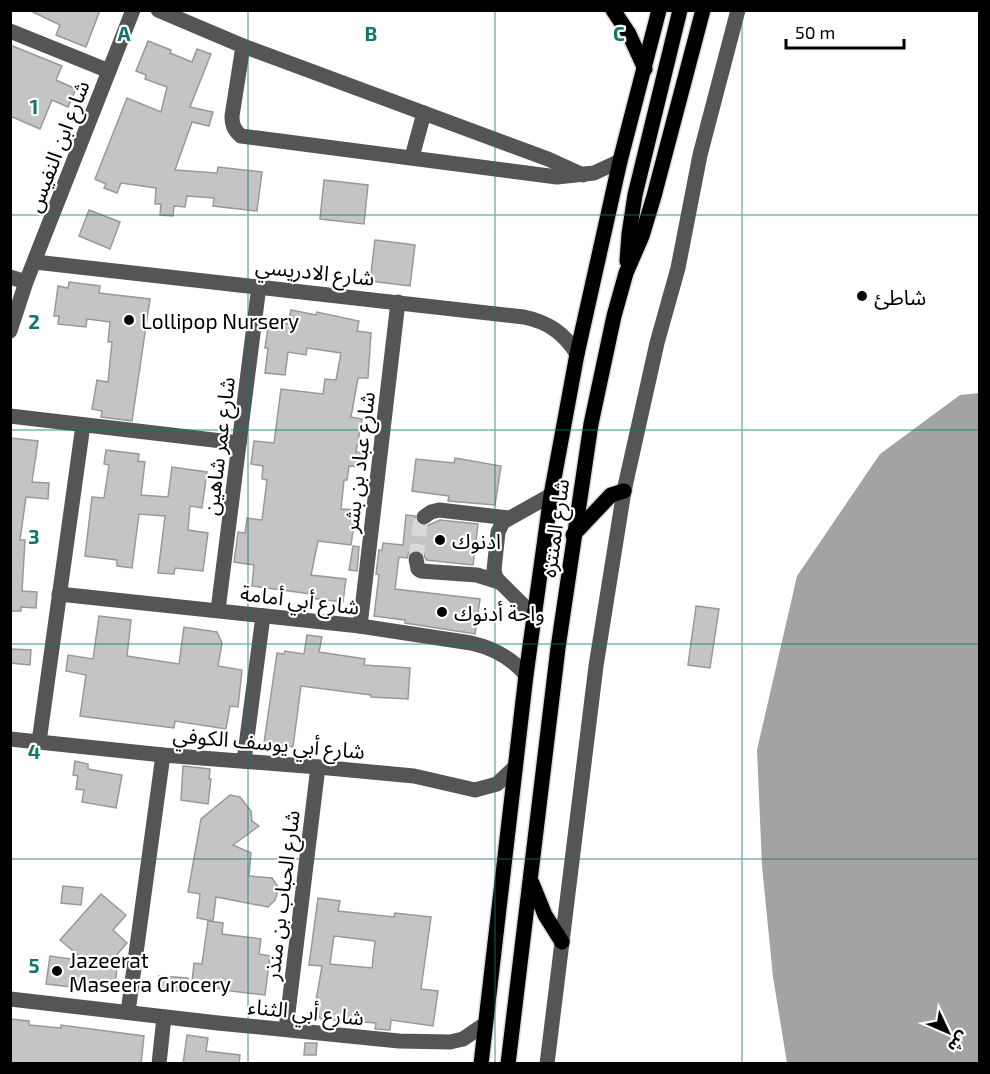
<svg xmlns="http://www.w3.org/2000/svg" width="990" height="1074" font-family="'Exo 2','Noto Sans Arabic',sans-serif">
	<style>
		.water { fill: #a3a3a3 }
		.building { fill: #c4c4c4; stroke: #999; stroke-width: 1.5; fill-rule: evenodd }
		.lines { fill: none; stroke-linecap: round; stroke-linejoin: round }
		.minor-tunnel { stroke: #d9d9d9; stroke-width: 15; stroke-dasharray: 15 8; stroke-linecap: butt }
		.major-casing { stroke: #dbdbdb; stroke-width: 18 }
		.minor { stroke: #555; stroke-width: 15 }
		.major { stroke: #000; stroke-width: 15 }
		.grid { fill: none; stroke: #0f766e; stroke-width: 1.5; stroke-opacity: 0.55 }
		.poi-dot { fill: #000; stroke: #fff; stroke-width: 2 }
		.labels { text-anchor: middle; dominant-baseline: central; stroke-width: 4.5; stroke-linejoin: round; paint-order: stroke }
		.street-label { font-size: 21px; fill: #000; stroke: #fff }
		.poi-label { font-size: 21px; fill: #000; stroke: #fff; text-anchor: start }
		.grid-label { font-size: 20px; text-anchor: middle; font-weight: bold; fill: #0f766e; stroke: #fff; stroke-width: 4.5; stroke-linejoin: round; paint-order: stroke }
	</style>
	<rect width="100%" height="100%" fill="#fff"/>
	<polygon class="water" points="979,393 979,1063 787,1063 773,977 762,866 757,750 797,576 880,454 960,395"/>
	<g class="building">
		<polygon points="29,10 100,10 86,47 56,35 60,25"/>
		<polygon points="148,41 171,50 170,53 192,62 197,49 211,54 190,107 213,112 209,126 192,122 175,170 217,173 218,167 262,172 257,211 213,206 214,198 187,196 185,207 174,206 173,216 160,215 161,204 155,204 156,188 121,183 117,193 104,188 106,184 95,179 127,98 161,112 167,87 145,79 146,75 136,71"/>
		<polygon points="10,45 62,66 56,80 76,89 68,107 52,100 40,129 10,116"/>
		<polygon points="324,180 368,185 364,224 320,219"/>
		<polygon points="89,210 120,222 110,249 79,236"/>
		<polygon points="375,240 415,245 410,286 370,281"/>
		<polygon points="69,282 100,286 99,293 150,299 132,421 101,417 102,411 92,409 97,380 108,382 112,342 108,342 110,322 87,319 86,327 58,324 59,316 54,316 58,286 68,288"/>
		<polygon points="291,310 316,315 317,312 359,321 357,331 371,333 368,378 358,378 351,417 362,419 356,452 367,453 365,467 349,466 347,480 344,480 341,509 356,510 351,545 318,541 311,575 346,579 343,602 310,598 311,594 252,586 254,565 234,562 238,532 245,533 247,518 262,520 267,480 262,479 263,466 251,464 254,441 274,443 281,389 323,394 325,379 336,380 341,353 307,348 306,355 288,352 285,375 265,373 268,348 265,348 269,321 288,324"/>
		<polygon points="10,438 38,441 32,482 49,483 48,499 26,497 20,540 25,540 22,591 37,592 36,608 21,607 21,611 10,611"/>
		<polygon points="106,450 139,454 138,461 145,462 141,495 168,497 172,467 207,472 202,508 190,506 188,530 208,533 203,571 175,568 174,574 158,573 165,516 139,514 132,568 117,566 117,560 85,556 92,497 104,498 109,465 104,464"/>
		<polygon points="455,458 501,466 495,505 448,501 449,496 412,491 416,459 454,463"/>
		<polygon points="406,515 415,516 416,523 424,527 440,520 478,524 473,565 426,560 423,552 414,550 409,552 407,558 399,557 395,589 480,599 475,634 405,623 405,620 374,616 379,575 376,574 379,550 382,550 383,543 403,545"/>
		<polygon points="353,546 359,547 357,571 349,570"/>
		<polygon points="696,606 719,609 710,668 688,665"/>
		<polygon points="99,616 131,620 127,656 179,664 184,627 217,632 222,643 218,666 242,670 238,707 230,706 226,729 175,721 174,728 80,716 86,675 66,671 68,655 93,659"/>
		<polygon points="307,635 322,637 319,652 365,659 364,665 410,668 408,699 371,697 371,695 301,686 293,747 264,743 277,653 284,654 285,651 304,654"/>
		<polygon points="10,649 31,650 30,665 10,663"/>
		<polygon points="75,761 88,764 88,769 122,775 116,808 82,802 84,790 76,789 78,776 73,775"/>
		<polygon points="183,766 210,769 209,779 211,779 208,804 181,800"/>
		<polygon points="230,795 240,797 251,811 252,821 259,826 233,845 251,853 249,876 272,878 279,888 275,900 268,907 216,897 213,921 197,918 200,894 188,892 201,819"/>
		<polygon points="63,886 83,888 81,905 61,903"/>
		<polygon points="101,894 126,915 113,930 127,943 105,968 117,969 114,992 46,984 50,956 85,961 60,940"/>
		<path d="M318 898 340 901 338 911 394 917 395 913 431 917 421 989 438 991 433 1026 391 1020 390 1030 375 1029 376 1023 321 1019 314 1012 322 966 309 965ZM334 936 375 941 372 968 330 964Z"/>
		<polygon points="208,921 223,923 222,934 261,939 259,954 270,956 265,995 231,991 192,983 194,963 202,964"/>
		<polygon points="159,976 188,978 187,992 158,989"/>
		<polygon points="10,1019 29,1021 29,1025 61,1028 61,1025 144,1036 141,1064 10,1064"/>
		<polygon points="187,1035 208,1038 206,1051 240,1055 239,1064 183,1064"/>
		<polygon points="305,1043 317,1043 316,1055 304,1055"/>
	</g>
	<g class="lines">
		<polyline class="minor-tunnel" points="416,559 420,524 424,517"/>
		<defs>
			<g id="major">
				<polyline points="613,10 629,34 645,69"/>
				<polyline points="627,261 629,234 635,195 680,10"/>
				<polyline points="573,535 611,495 624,491"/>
				<polyline points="532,883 545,915 562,942"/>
				<polyline points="481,1064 526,675 551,495 577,354 620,161 659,10"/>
				<polyline points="508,1064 558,648 591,424 614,316 626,273 642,236 654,196 703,10"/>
			</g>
		</defs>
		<use href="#major" class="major-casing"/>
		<g class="minor">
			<polyline points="158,10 243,46 548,159 583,175"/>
			<polyline points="10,31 109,71"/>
			<path d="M243 46 232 116C232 125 234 130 241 136L557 177 594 173 620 161"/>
			<polyline points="412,157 424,113"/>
			<path d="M35 262 524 317C548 322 564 333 577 354"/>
			<polyline points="10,277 26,282"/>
			<polyline points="10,331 26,282 133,10"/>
			<polyline points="10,416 239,443"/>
			<polyline points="424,517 431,512 439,510 509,518"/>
			<polyline points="416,559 418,569 421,571 477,575 499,582"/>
			<path d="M59 594 360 626 471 643C493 648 511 657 526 675"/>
			<polyline points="218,610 259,286"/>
			<polyline points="534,619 523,605 496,578 494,570 498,532 503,522 551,495"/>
			<polyline points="360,626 398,302"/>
			<polyline points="10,739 163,755 318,767 414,776 475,790 497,784 515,767"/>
			<polyline points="39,742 83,425"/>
			<polyline points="244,761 263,616"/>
			<polyline points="10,999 218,1023 399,1041 450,1042 463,1039 485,1024"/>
			<polyline points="128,1012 163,755"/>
			<polyline points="286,1029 318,767"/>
			<polyline points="159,1064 164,1017"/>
			<polyline points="547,1064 596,666 624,491 657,343 678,268 700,155 738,10"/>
		</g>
		<use href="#major" class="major"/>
	</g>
	<path class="grid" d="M248 10V1064M495 10V1064M742 10V1064M10 215H980M10 430H980M10 644H980M10 859H980"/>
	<g class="poi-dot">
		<circle cx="862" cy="296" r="6"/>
		<circle cx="129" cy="320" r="6"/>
		<circle cx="440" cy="540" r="6"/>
		<circle cx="442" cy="612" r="6"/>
		<circle cx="57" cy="971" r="6"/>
	</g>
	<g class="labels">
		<g class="street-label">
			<text transform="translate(57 146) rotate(-69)">شارع ابن النفيس</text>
			<text transform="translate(315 271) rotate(6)">شارع الادريسي</text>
			<text transform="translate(218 446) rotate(-83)">شارع عمر شاهين</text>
			<text transform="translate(358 462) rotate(-83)">شارع عباد بن بشر</text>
			<text transform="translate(554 528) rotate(-82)">شارع المنتزه</text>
			<text transform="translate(300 599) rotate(7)">شارع أبي أمامة</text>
			<text transform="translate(269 742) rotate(5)">شارع أبي يوسف الكوفي</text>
			<text transform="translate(281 895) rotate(-83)">شارع الحباب بن منذر</text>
			<text transform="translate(306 1011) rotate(6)">شارع أبي الثناء</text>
		</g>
		<g class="poi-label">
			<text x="874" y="296">شاطئ</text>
			<text x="141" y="320">Lollipop Nursery</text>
			<text x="452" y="540">ادنوك</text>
			<text x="454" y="612">واحة أدنوك</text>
			<text x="69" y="959">Jazeerat<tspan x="69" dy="24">Maseera Grocery</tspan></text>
		</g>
	</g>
	<g class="grid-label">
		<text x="124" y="41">A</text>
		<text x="371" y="41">B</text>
		<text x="619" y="41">C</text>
		<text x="34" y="114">1</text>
		<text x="34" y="329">2</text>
		<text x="34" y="544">3</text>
		<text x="34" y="759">4</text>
		<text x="34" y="973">5</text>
	</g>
	<rect width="990" height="1074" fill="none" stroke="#000000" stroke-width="24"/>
	<g transform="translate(948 1032) rotate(134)" stroke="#ffffff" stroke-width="4.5" paint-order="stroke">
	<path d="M0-4.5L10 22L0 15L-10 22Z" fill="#000000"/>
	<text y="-9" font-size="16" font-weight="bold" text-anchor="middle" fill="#000000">ش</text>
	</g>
	<path d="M786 39v9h118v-9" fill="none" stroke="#000000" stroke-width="3"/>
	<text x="795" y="39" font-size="18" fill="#000000" stroke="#ffffff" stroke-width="4.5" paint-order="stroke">50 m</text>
</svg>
